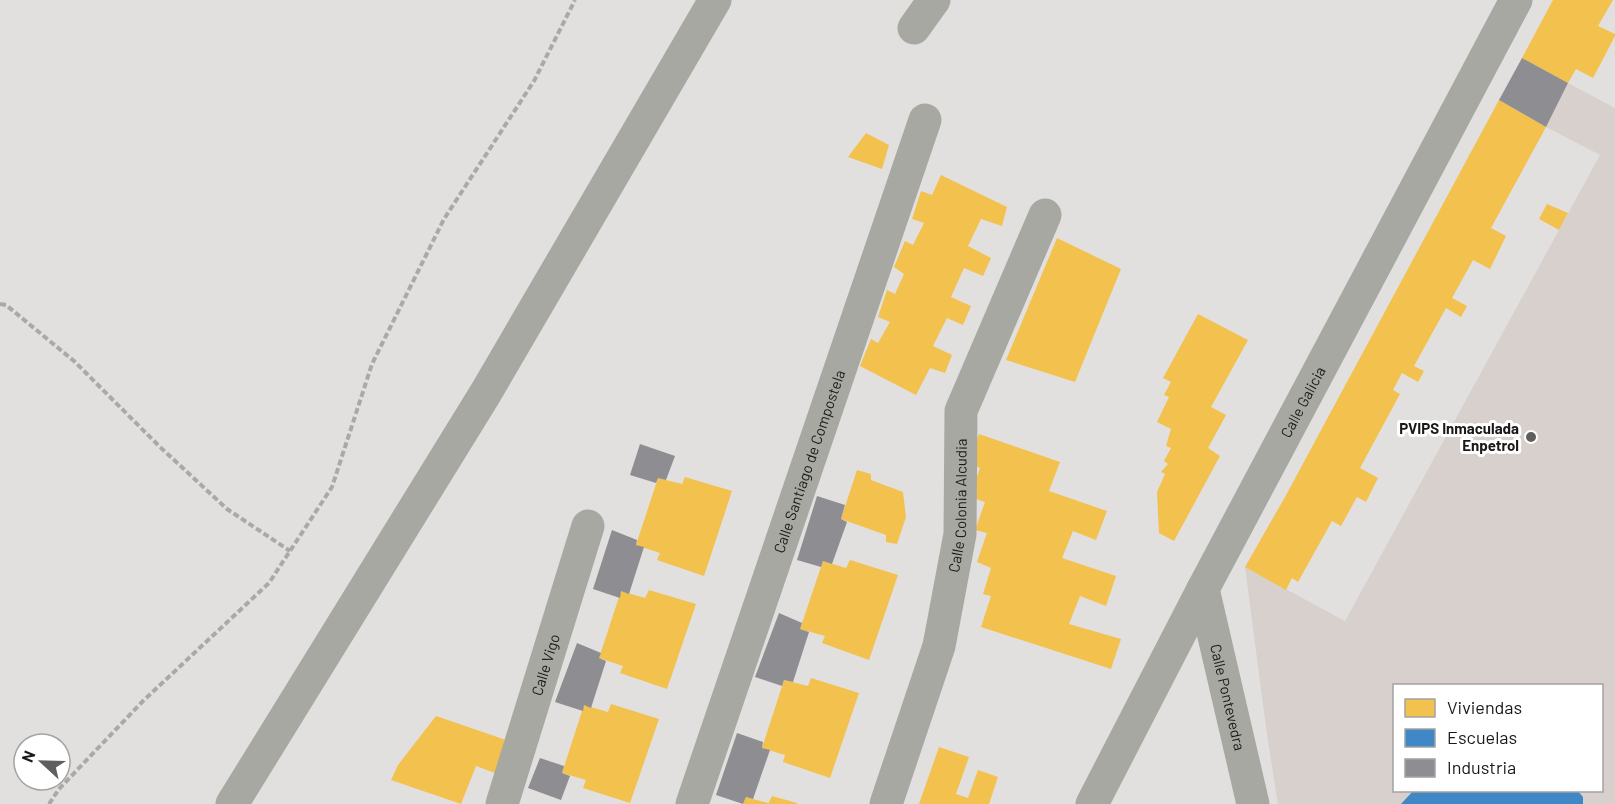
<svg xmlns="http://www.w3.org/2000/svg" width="1615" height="804" font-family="Barlow,sans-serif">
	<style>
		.built { fill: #d8d0cc; fill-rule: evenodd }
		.homes { fill: #f2c14e }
		.schools { fill: #3f88c5 }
		.industry { fill: #8d8d92 }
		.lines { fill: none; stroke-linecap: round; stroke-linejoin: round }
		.path { stroke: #aaa9a5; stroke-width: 4; stroke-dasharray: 6 3; stroke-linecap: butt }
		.minor { stroke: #a8a8a2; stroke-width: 33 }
		.poi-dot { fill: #605f5d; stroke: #fff; stroke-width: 2 }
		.labels { text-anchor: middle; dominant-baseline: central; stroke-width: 6; stroke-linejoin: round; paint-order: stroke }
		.street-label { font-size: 15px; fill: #1a1918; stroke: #fff }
		.poi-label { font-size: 15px; font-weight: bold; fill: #1a1918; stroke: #fff; text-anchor: end }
	</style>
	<rect width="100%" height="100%" fill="#e2e0de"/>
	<path class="built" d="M1568 83 1615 108V804H1278L1267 735 1245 567 1345 621 1600 155 1546 127ZM1394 686H1602V790H1394Z"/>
	<g class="homes">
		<polygon points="1553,0 1613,0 1598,26 1615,34 1615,36 1593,78 1576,69 1568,83 1522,58"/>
		<polygon points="1499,100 1546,127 1491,228 1506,236 1490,269 1473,260 1452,298 1467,306 1461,317 1446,308 1414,366 1424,371 1418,382 1402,373 1393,390 1400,394 1360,468 1378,478 1366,502 1357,497 1341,526 1332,521 1298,582 1292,578 1286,590 1245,567 1285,497"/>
		<polygon points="866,133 889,145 882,169 848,157"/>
		<polygon points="941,175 1007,207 1002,226 981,219 968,246 991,258 983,276 964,268 951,297 971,306 963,325 947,318 933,346 952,355 945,373 930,368 916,395 860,366 871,339 878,343 890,322 878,317 887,290 895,294 904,274 894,267 905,241 913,245 924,223 912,219 921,191 932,195"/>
		<polygon points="1547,204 1568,213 1559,230 1539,219"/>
		<polygon points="1057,238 1121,269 1075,382 1006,360"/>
		<polygon points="1198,314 1248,340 1211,407 1226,415 1208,448 1220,456 1174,541 1159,533 1157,492 1165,474 1161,472 1168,464 1164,461 1171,448 1166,446 1171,429 1157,422 1169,397 1164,395 1171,382 1163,378"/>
		<polygon points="979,434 1060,462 1049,491 1107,511 1096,540 1073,531 1062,558 1116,576 1106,606 1080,596 1069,624 1121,639 1111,669 981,627 991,596 983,594 991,568 977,562 987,533 975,530 985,502 970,497 980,468 969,463"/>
		<polygon points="857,470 871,474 871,480 903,492 906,517 897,544 886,542 886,535 841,519"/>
		<polygon points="685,477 732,491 704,576 657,560 660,553 636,545 658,478 682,484"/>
		<polygon points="850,560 898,575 869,660 822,643 825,636 800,629 823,561 846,568"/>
		<polygon points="649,590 696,604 667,689 620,673 623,666 599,658 621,591 645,598"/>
		<polygon points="811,678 859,693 830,778 783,762 785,755 762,748 784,680 808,686"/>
		<polygon points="611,704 659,719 630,803 583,788 586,780 562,773 584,705 608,712"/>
		<polygon points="436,716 506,740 495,773 476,766 461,804 391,780 398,765"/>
		<polygon points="939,747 969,757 956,794 968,798 978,770 998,777 989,804 919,804"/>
		<polygon points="772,796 797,803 797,804 768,804"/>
		<polygon points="746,797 768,803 768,804 743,804"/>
	</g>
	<polygon class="schools" points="1414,790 1577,790 1583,797 1583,804 1401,804"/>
	<g class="industry">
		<polygon points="1522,58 1568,83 1546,127 1499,100"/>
		<polygon points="640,444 675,456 666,480 658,478 656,483 630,475"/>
		<polygon points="817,496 845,505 841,519 847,522 832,564 823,561 821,567 797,560"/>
		<polygon points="612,530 637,540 636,545 644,547 629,594 621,591 620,598 593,589"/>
		<polygon points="779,613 802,623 800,629 809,632 793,682 784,680 782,686 755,677"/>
		<polygon points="577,643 601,653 599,658 606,661 591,708 584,705 583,711 555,702"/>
		<polygon points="737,733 763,742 762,748 770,750 753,799 746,797 743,804 716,795"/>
		<polygon points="540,758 564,766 562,773 570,776 561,800 528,788"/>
	</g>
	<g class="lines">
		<g class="path">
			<polyline points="0,304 6,305 74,361 159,446 227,509 290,551"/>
			<polyline points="49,804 59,789 143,701 269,583 332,487 372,364 444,219 534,81 575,0"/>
		</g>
		<g class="minor">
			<polyline points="914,28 934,0"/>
			<path id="s1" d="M1203 589 1253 804"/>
			<polyline points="232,804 485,394 715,0"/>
			<path id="s2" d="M502 804 588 526"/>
			<path id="s3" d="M692 804 925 120"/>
			<path id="s4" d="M886 804 939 646 960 534 961 411 1045 215"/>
			<path id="s5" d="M1092 804 1203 589 1516 0"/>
		</g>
	</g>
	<circle class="poi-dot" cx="1531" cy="437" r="6"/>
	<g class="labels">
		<g class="street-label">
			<text stroke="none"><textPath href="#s5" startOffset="454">Calle Galicia</textPath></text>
			<text stroke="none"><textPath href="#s3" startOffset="362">Calle Santiago de Compostela</textPath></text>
			<text stroke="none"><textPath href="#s4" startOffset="309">Calle Colonia Alcudia</textPath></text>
			<text stroke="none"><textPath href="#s2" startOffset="146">Calle Vigo</textPath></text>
			<text stroke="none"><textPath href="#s1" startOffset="111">Calle Pontevedra</textPath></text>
		</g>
		<g class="poi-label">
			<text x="1519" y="428">PVIPS Inmaculada<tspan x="1519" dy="17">Enpetrol</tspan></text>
		</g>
	</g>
	<rect x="1393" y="684" width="210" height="108" fill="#ffffff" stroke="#a3a3a3" stroke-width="1.5"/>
	<rect x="1405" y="699" width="30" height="18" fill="#f2c14e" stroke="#a3a3a3" stroke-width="1.5"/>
	<text x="1447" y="714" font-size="18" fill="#1a1918">Viviendas</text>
	<rect x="1405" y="729" width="30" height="18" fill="#3f88c5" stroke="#a3a3a3" stroke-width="1.5"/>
	<text x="1447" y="744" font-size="18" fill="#1a1918">Escuelas</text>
	<rect x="1405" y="759" width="30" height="18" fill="#8d8d92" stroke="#a3a3a3" stroke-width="1.5"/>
	<text x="1447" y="774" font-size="18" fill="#1a1918">Industria</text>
	<g transform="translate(42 762) rotate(292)"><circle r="28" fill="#ffffff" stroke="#a3a3a3" stroke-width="1.5"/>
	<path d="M0-4.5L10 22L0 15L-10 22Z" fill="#605f5d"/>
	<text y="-9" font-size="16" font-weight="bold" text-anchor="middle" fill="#1a1918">N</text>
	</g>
</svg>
